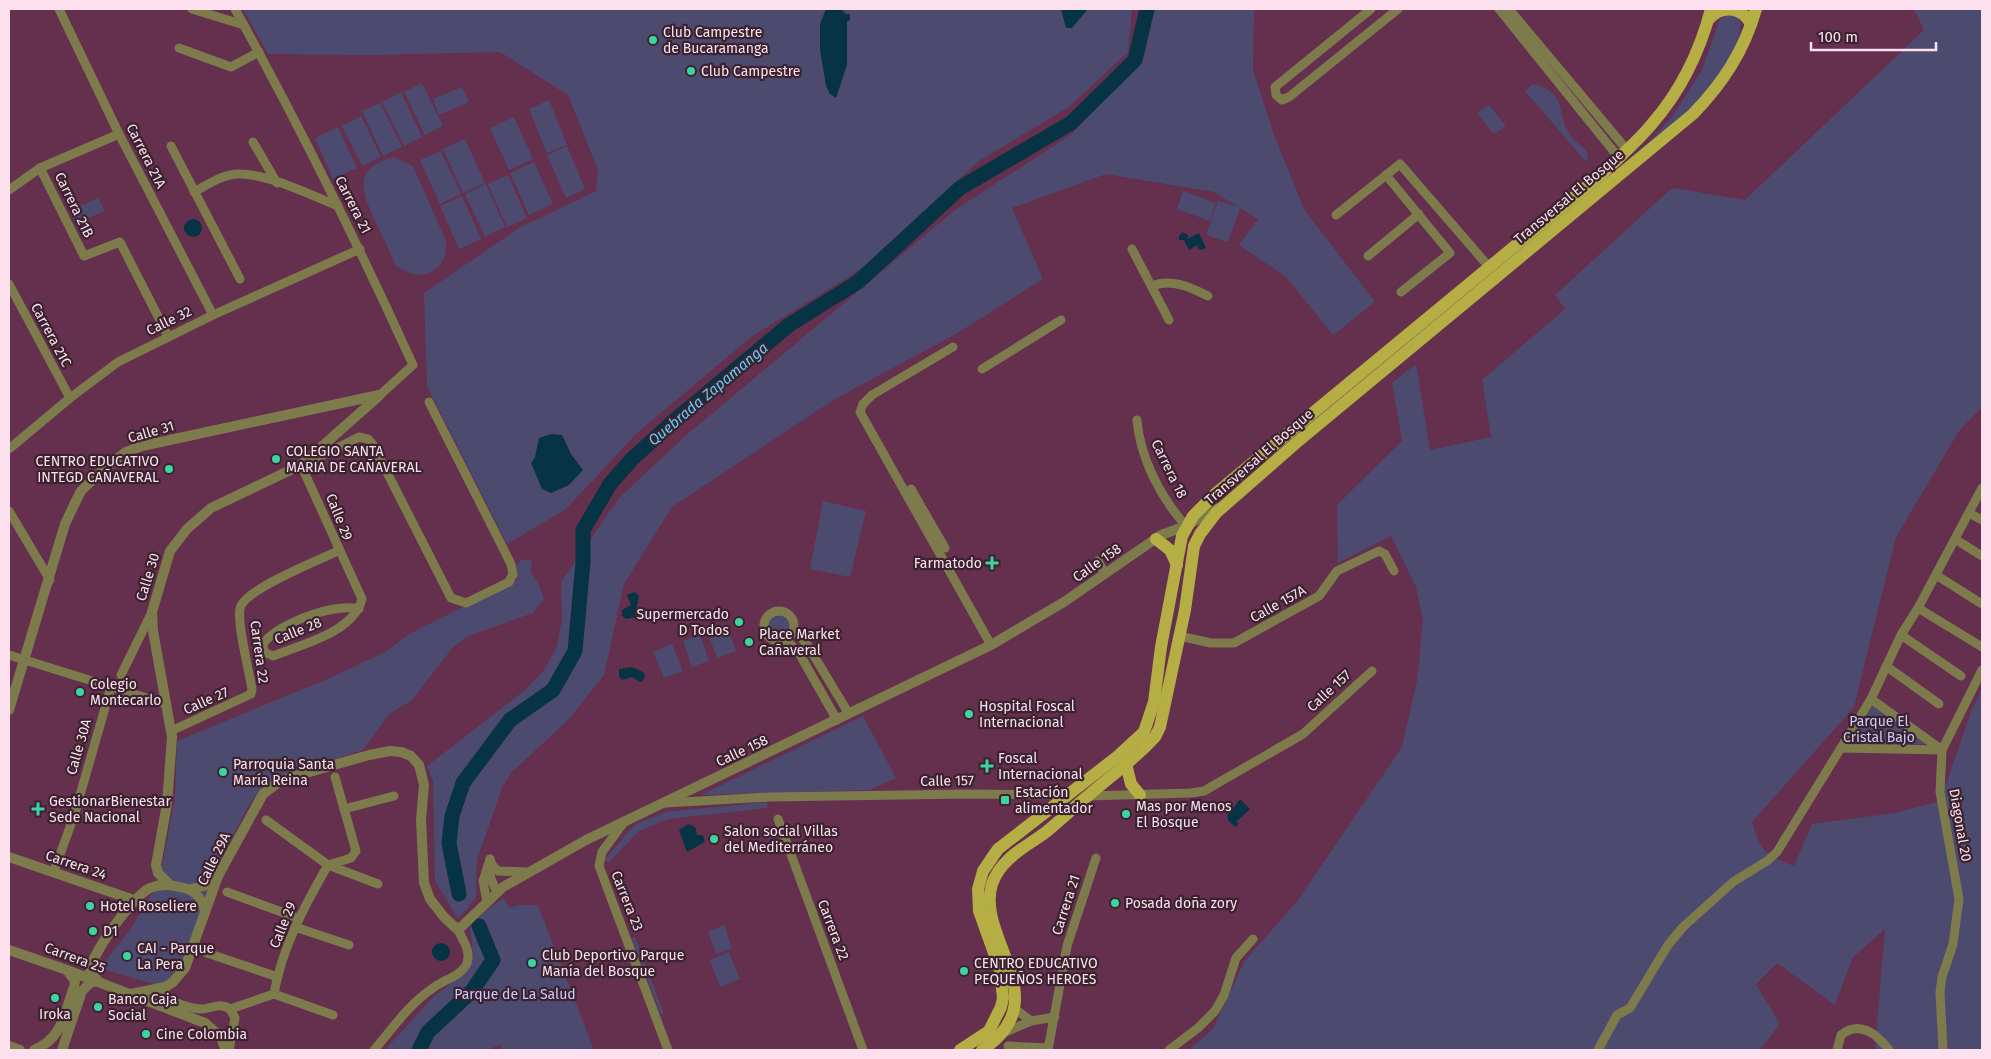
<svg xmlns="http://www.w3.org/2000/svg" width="1991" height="1059" font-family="'Fira Sans',sans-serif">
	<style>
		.green { fill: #4d4a70 }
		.water { fill: #063444 }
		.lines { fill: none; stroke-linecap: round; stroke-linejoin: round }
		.river { stroke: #063444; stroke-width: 15 }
		.minor { stroke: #7d7b4b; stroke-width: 9 }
		.tertiary { stroke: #7d7b4b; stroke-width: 10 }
		.primary { stroke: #b4ae44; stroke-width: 12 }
		.poi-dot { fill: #3ed4a2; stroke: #3b222f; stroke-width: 2 }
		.labels { text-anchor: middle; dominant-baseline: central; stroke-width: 4.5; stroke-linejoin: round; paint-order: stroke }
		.poi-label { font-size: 14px; fill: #fce0ee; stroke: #3b222f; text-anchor: start }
		.street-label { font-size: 14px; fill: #fce0ee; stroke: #3b222f }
		.park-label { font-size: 14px; fill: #cccafe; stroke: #3b222f }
		.water-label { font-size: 15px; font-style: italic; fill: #5bcffa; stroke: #3b222f }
	</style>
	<rect width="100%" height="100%" fill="#652f4e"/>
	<g class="green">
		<polygon points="243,9 1132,9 1128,52 1069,107 979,161 861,269 751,337 636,434 565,510 507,544 427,386 424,293 519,228 596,191 598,170 568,95 500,52 369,55 268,54"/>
		<polygon points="1154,9 1254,9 1253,70 1274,135 1304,209 1375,302 1333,335 1286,277 1239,245 1258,219 1240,208 1228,242 1206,235 1218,201 1238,207 1214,192 1106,174 1012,208 1043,279 956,334 835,399 672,507 624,584 604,675 569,719 511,773 502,788 477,860 476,897 458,919 435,881 433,781 427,766 524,691 545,669 557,646 562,619 561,582 619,498 683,438 955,210 1072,134 1144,57"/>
		<path d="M1914 9H1982V407L1959 431 1896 537 1854 707 1752 822C1761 852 1764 854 1794 866L1812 824 1895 813 1940 801 1971 712 1982 689V1050H1875L1885 929 1853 957 1835 1005 1777 963 1756 984 1780 1024 1760 1050H1189L1213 1029 1244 962 1298 900 1402 747 1417 681 1423 620 1416 587 1391 536 1338 563 1337 505 1402 441 1392 383 1416 364 1430 450 1491 437 1482 380 1565 309 1555 295 1672 188 1745 200 1924 30Z"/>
		<path d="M1729 14 1735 15 1741 21C1737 83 1668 131 1623 165L1655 136 1672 117 1702 70 1720 19Z"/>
		<polygon points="422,83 443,126 425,135 404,92"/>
		<path d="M1533 84C1567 92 1556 109 1568 132 1573 142 1584 145 1588 155L1586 162 1525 91Z"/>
		<polygon points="462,87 469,102 439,115 433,99"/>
		<polygon points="401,92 422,137 404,146 382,102"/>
		<polygon points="549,100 567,145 547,153 529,109"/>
		<polygon points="380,103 402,147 383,156 362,111"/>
		<polygon points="1489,105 1506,126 1494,134 1477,113"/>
		<polygon points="361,116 381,157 362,166 342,126"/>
		<polygon points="514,117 533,159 509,170 490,128"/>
		<polygon points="338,127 357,168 333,179 315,138"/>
		<polygon points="465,139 485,183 463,193 443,149"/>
		<polygon points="567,146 585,189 566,198 547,155"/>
		<polygon points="441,151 461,194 440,204 420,160"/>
		<path d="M394 157 413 166 446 241C448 260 436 278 414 274 408 273 402 269 396 266 390 252 383 237 376 223 362 192 351 168 394 157Z"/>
		<polygon points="534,162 553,204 529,215 510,173"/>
		<polygon points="508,175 527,218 507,227 488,184"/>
		<polygon points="486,184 505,227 485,237 465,194"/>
		<polygon points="1183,191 1216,203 1210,221 1177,209"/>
		<polygon points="462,196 481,239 459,249 440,206"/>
		<polygon points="98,198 105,211 76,223 69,211"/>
		<polygon points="823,501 866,511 850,577 810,569"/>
		<polygon points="530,559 532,565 530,571 539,585 544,599 533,613 468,636 453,647 412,700 389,714 363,750 275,779 259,791 249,805 214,872 182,967 165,983 154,984 105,970 104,963 130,930 151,895 161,871 175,799 177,741 330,678 387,651 409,634 517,580 516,566 521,560"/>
		<circle cx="779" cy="626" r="13"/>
		<polygon points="726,624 736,651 717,658 707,631"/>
		<polygon points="700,635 709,661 692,667 683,641"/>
		<polygon points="672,644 683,671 664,678 653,652"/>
		<polygon points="1874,704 1926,744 1854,746 1860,724"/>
		<polygon points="863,716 896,778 870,790 701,795"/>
		<polygon points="767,802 767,808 668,819 639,831 608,863 605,859 634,825 666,812"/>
		<polygon points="503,898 510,908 518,905 538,905 594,1050 502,1050 500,1045 487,1050 385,1050 433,997 468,971 473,954 470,928 485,911"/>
		<polygon points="724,925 732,948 716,954 708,932"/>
		<polygon points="635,937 664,1014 661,1015 631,938"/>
		<polygon points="729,952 740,979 720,987 710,960"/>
	</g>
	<g class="water">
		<polygon points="826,9 841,9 846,14 850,14 850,20 847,22 847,65 836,98 830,94 826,86 820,50 820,24"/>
		<polygon points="1061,9 1088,9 1072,28 1066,28"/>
		<circle cx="193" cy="228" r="9"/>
		<polygon points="1183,232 1189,236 1187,239 1199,233 1206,248 1200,250 1197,247 1199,244 1189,250 1184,240 1179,240 1179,236"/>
		<polygon points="551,434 562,435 571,454 583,470 569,485 551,493 542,489 531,463 535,457 539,438"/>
		<polygon points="635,592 639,596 635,617 626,619 622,616 622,610 631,605 627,595"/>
		<polygon points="632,667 643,672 645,675 643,681 640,682 632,677 623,680 619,677 619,669"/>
		<polygon points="1240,799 1250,809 1237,821 1238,825 1235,827 1228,820 1227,816"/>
		<polygon points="688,824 695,827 697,835 703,835 705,842 687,852 679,830"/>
		<circle cx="441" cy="952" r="9"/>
	</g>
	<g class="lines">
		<g class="river">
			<polyline points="459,894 449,843 452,816 463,783 510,720 553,690 575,651 583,562 583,530 610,484 632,459 675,420 789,325 858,282 960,188 1071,123 1135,60 1147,9"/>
			<polyline points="419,1050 428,1032 472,991 493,960 479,926"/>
		</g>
		<g class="minor">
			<polyline points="59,9 119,134 213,315"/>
			<polyline points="192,9 244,25"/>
			<path d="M235 9C299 125 358 244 413 365L380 395"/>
			<polyline points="1371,9 1275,87 1276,95 1282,100 1289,97 1398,9"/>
			<polyline points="1499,9 1619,158"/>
			<polyline points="1509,9 1627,150"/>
			<polyline points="179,48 231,67 259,52"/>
			<polyline points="253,142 277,183"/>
			<polyline points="171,146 240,279"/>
			<polyline points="40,168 84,256 120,242 168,336"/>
			<polyline points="1386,175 1450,253 1401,292"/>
			<polyline points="9,190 40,168 119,134"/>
			<path d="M194 192C207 185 224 173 240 174 268 174 311 195 338 206"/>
			<polyline points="1336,215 1400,164 1490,268"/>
			<polyline points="1132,249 1169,320"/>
			<polyline points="1368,256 1419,214"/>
			<polyline points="9,284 70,398"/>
			<path d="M1152 286C1171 278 1190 287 1208 296"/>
			<polyline points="953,347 872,395 863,404 860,412 991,645"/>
			<polyline points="982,369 1061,320"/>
			<path d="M1137 420C1140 458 1161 498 1186 526"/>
			<polyline points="9,449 70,398 118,362 213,315 360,249"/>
			<polyline points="312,457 317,458 359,437 368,439 373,445 451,598 466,603 509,582 513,574 511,564 429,402"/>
			<path d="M301 465 362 599C353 633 302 644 273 656L264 652 263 644C276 624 336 602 359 609"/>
			<polyline points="911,489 945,548"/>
			<polyline points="9,511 50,580"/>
			<polyline points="1969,513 1982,520"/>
			<polyline points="1955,539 1982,556"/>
			<polyline points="1098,561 1105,574"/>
			<polyline points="1936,575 1982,604"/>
			<polyline points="1918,608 1982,647"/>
			<circle cx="779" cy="626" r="15"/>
			<polyline points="795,630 808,646 849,714"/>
			<polyline points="1901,635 1961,676"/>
			<polyline points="1179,636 1211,643 1234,643 1319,596 1337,571 1379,551 1385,554 1394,571"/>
			<polyline points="786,640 799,653 837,720"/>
			<polyline points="9,655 166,704"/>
			<polyline points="1886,666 1939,704"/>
			<polyline points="121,675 152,612"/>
			<polyline points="1871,699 1942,750"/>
			<path d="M171 731 251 694 252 689C249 671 237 624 240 609 242 590 319 560 338 551"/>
			<polyline points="1841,748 1942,750"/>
			<polyline points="1087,796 1191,793 1204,791 1303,734 1372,671"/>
			<polyline points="665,803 770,797 967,794 1069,795"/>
			<polyline points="344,809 394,796"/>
			<polyline points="778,819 863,1050"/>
			<polyline points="266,820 328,865 378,884"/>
			<polyline points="624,822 602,852 599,866 668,1050"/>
			<polyline points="490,859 492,865 498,871 526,872"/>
			<polyline points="489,866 491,879 497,892"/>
			<polyline points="54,871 74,816 111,687"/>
			<polyline points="227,892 298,918"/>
			<polyline points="487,902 483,881 490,859"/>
			<polyline points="295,927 349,945"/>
			<polyline points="207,953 278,977"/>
			<path d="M165 987V995C172 1003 192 1009 203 1009 213 1008 220 1002 230 1009L235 1018 229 1050"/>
			<path d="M274 994C282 947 305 905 328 865L351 858 356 851 335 777"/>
			<polyline points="1014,1008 1031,1021"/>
			<polyline points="230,1009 274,994 333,1015"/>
			<polyline points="1003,1033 1031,1021 1055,1017"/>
			<polyline points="1008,1046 1048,1048"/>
			<path d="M374 1050C393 1028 409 1004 433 988 443 980 462 976 467 963 471 951 463 940 458 930"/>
			<polyline points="1048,1050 1067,946 1096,858"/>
			<polyline points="1169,1050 1198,1028 1215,1011 1224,995 1236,958 1253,939"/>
			<polyline points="1598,1050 1617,1015 1630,1008 1668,945 1683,927 1733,882 1767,861 1777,852 1871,699 1901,635 1918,608 1982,488"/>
			<path d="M1837 1050 1841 1035C1860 1020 1877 1034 1889 1050"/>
			<polyline points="1943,1050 1940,992 1942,977 1953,944 1959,899 1940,792 1942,750 1982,670"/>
		</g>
		<g class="tertiary">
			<polyline points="9,710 65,524 74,505 81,491 104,469 126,452 142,446 379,395"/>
			<polyline points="9,857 134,900"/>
			<polyline points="169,884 158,873 156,865 167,804 172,737 153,631 152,612 170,551 187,529 211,508 301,465 380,395"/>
			<polyline points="191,889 204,886 217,876"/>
			<polyline points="9,950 67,970 205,1023 220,1036 226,1050"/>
			<path d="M97 980 90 971C92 953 133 896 150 888 162 883 172 885 184 888 196 891 203 900 205 912"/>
			<polyline points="131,994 165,987 173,982 185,968 218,876 263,794 279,782 292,777 369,755 390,751 401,752 411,756 419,765 424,785 421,820 424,883 430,899 444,917 458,930 503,887 586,840 991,645 1064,602 1161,535 1186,526 1218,508"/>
			<polyline points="9,1046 20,1050"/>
			<path d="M34 1050C63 1038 64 1014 74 987L75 981 67 970"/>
			<polyline points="62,1050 82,991 90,983 97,981"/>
		</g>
		<g class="primary">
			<path d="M1708 20C1721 5 1741 6 1751 24"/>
			<polyline points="1156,539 1170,550 1177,565"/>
			<polyline points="1126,764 1131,784 1140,795"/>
			<path d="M960 1050 989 1031 1001 1007 1003 998 1000 970 979 911 978 889 983 871 998 849 1118 756 1144 732 1154 702 1161 647 1182 536 1193 516 1216 493 1602 174C1618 158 1636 143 1651 125 1680 92 1700 51 1711 9"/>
			<path d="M982 1050C1059 999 975 939 992 884 1001 858 1026 847 1046 832 1061 820 1074 807 1089 795 1111 776 1135 759 1155 737L1160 727 1185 610 1194 546 1200 534 1216 513 1296 443 1693 114C1723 83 1744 51 1756 9"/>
		</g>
	</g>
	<g class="poi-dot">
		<circle cx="653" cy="40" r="5"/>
		<circle cx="691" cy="71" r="5"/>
		<circle cx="276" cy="459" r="5"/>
		<circle cx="169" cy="469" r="5"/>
		<path d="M989.5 555.5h5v5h5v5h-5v5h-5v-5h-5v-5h5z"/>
		<circle cx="739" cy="622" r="5"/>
		<circle cx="749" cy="642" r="5"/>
		<circle cx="80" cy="692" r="5"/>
		<circle cx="969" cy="714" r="5"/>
		<path d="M984.5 758.5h5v5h5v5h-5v5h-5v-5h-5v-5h5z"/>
		<circle cx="223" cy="772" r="5"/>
		<rect x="1000" y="795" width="10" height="10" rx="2.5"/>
		<path d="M35.5 801.5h5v5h5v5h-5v5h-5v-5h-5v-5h5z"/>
		<circle cx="1126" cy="814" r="5"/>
		<circle cx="714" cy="839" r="5"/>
		<circle cx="1115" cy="903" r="5"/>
		<circle cx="90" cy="906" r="5"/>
		<circle cx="93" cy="931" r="5"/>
		<circle cx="127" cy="956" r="5"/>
		<circle cx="532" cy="963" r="5"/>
		<circle cx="964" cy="971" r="5"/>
		<circle cx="55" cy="998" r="5"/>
		<circle cx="98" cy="1007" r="5"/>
		<circle cx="146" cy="1034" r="5"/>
	</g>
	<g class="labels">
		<g class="poi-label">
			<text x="663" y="32">Club Campestre<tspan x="663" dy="16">de Bucaramanga</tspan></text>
			<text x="701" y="71">Club Campestre</text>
			<text x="286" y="451">COLEGIO SANTA<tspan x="286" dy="16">MARIA DE CAÑAVERAL</tspan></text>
			<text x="159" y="461" text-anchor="end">CENTRO EDUCATIVO<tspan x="159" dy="16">INTEGD CAÑAVERAL</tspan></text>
			<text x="982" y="563" text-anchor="end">Farmatodo</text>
			<text x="729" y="614" text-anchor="end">Supermercado<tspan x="729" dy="16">D Todos</tspan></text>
			<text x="759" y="634">Place Market<tspan x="759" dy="16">Cañaveral</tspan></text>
			<text x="90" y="684">Colegio<tspan x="90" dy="16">Montecarlo</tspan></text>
			<text x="979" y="706">Hospital Foscal<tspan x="979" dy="16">Internacional</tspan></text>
			<text x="998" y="758">Foscal<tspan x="998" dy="16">Internacional</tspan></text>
			<text x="233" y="764">Parroquia Santa<tspan x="233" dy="16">María Reina</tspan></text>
			<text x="1015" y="792">Estación<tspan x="1015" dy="16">alimentador</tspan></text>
			<text x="49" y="801">GestionarBienestar<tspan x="49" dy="16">Sede Nacional</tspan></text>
			<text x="1136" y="806">Mas por Menos<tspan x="1136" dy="16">El Bosque</tspan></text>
			<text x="724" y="831">Salon social Villas<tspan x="724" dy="16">del Mediterráneo</tspan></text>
			<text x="1125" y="903">Posada doña zory</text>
			<text x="100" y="906">Hotel Roseliere</text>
			<text x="103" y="931">D1</text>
			<text x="137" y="948">CAI - Parque<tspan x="137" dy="16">La Pera</tspan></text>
			<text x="542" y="955">Club Deportivo Parque<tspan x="542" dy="16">Manía del Bosque</tspan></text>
			<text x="974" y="963">CENTRO EDUCATIVO<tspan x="974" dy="16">PEQUEÑOS HEROES</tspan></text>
			<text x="108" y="999">Banco Caja<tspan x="108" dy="16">Social</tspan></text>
			<text x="55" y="1014" text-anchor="middle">Iroka</text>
			<text x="156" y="1034">Cine Colombia</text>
		</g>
		<g class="street-label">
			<text transform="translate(146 156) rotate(63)">Carrera 21A</text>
			<text transform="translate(1569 197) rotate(-40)">Transversal El Bosque</text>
			<text transform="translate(74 205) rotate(64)">Carrera 21B</text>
			<text transform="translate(353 205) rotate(63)">Carrera 21</text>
			<text transform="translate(169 321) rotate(-26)">Calle 32</text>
			<text transform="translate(51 335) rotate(62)">Carrera 21C</text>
			<text transform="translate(151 432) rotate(-16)">Calle 31</text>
			<text transform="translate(1259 457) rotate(-41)">Transversal El Bosque</text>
			<text transform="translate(1169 469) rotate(64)">Carrera 18</text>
			<text transform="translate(339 517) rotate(68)">Calle 29</text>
			<text transform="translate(1097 563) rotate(-35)">Calle 158</text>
			<text transform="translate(148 577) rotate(-73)">Calle 30</text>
			<text transform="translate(1278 604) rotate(-29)">Calle 157A</text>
			<text transform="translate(298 631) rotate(-22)">Calle 28</text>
			<text transform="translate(259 652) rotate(82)">Carrera 22</text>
			<text transform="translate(1329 691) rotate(-43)">Calle 157</text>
			<text transform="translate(206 701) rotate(-24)">Calle 27</text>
			<text transform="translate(79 747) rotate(-74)">Calle 30A</text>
			<text transform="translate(742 751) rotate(-25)">Calle 158</text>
			<text transform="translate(947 781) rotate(-1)">Calle 157</text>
			<text transform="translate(1960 825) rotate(80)">Diagonal 20</text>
			<text transform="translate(214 859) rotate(-64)">Calle 29A</text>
			<text transform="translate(76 865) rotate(19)">Carrera 24</text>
			<text transform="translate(627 901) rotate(68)">Carrera 23</text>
			<text transform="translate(1066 905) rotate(-72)">Carrera 21</text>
			<text transform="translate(283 925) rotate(-68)">Calle 29</text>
			<text transform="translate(833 930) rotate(69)">Carrera 22</text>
			<text transform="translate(75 958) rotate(20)">Carrera 25</text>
		</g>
		<g class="park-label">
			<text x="1879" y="721">Parque El<tspan x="1879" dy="16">Cristal Bajo</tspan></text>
			<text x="515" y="994">Parque de La Salud</text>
		</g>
		<g class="water-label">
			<text transform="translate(708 394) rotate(-40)">Quebrada Zapamanga</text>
		</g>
	</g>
	<rect width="1991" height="1059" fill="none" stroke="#fce0ee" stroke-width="20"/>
	<path d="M1811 42v8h125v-8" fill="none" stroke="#fce0ee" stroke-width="2.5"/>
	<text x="1818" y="42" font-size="15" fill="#fce0ee" stroke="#3b222f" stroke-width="4" paint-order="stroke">100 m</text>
</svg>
